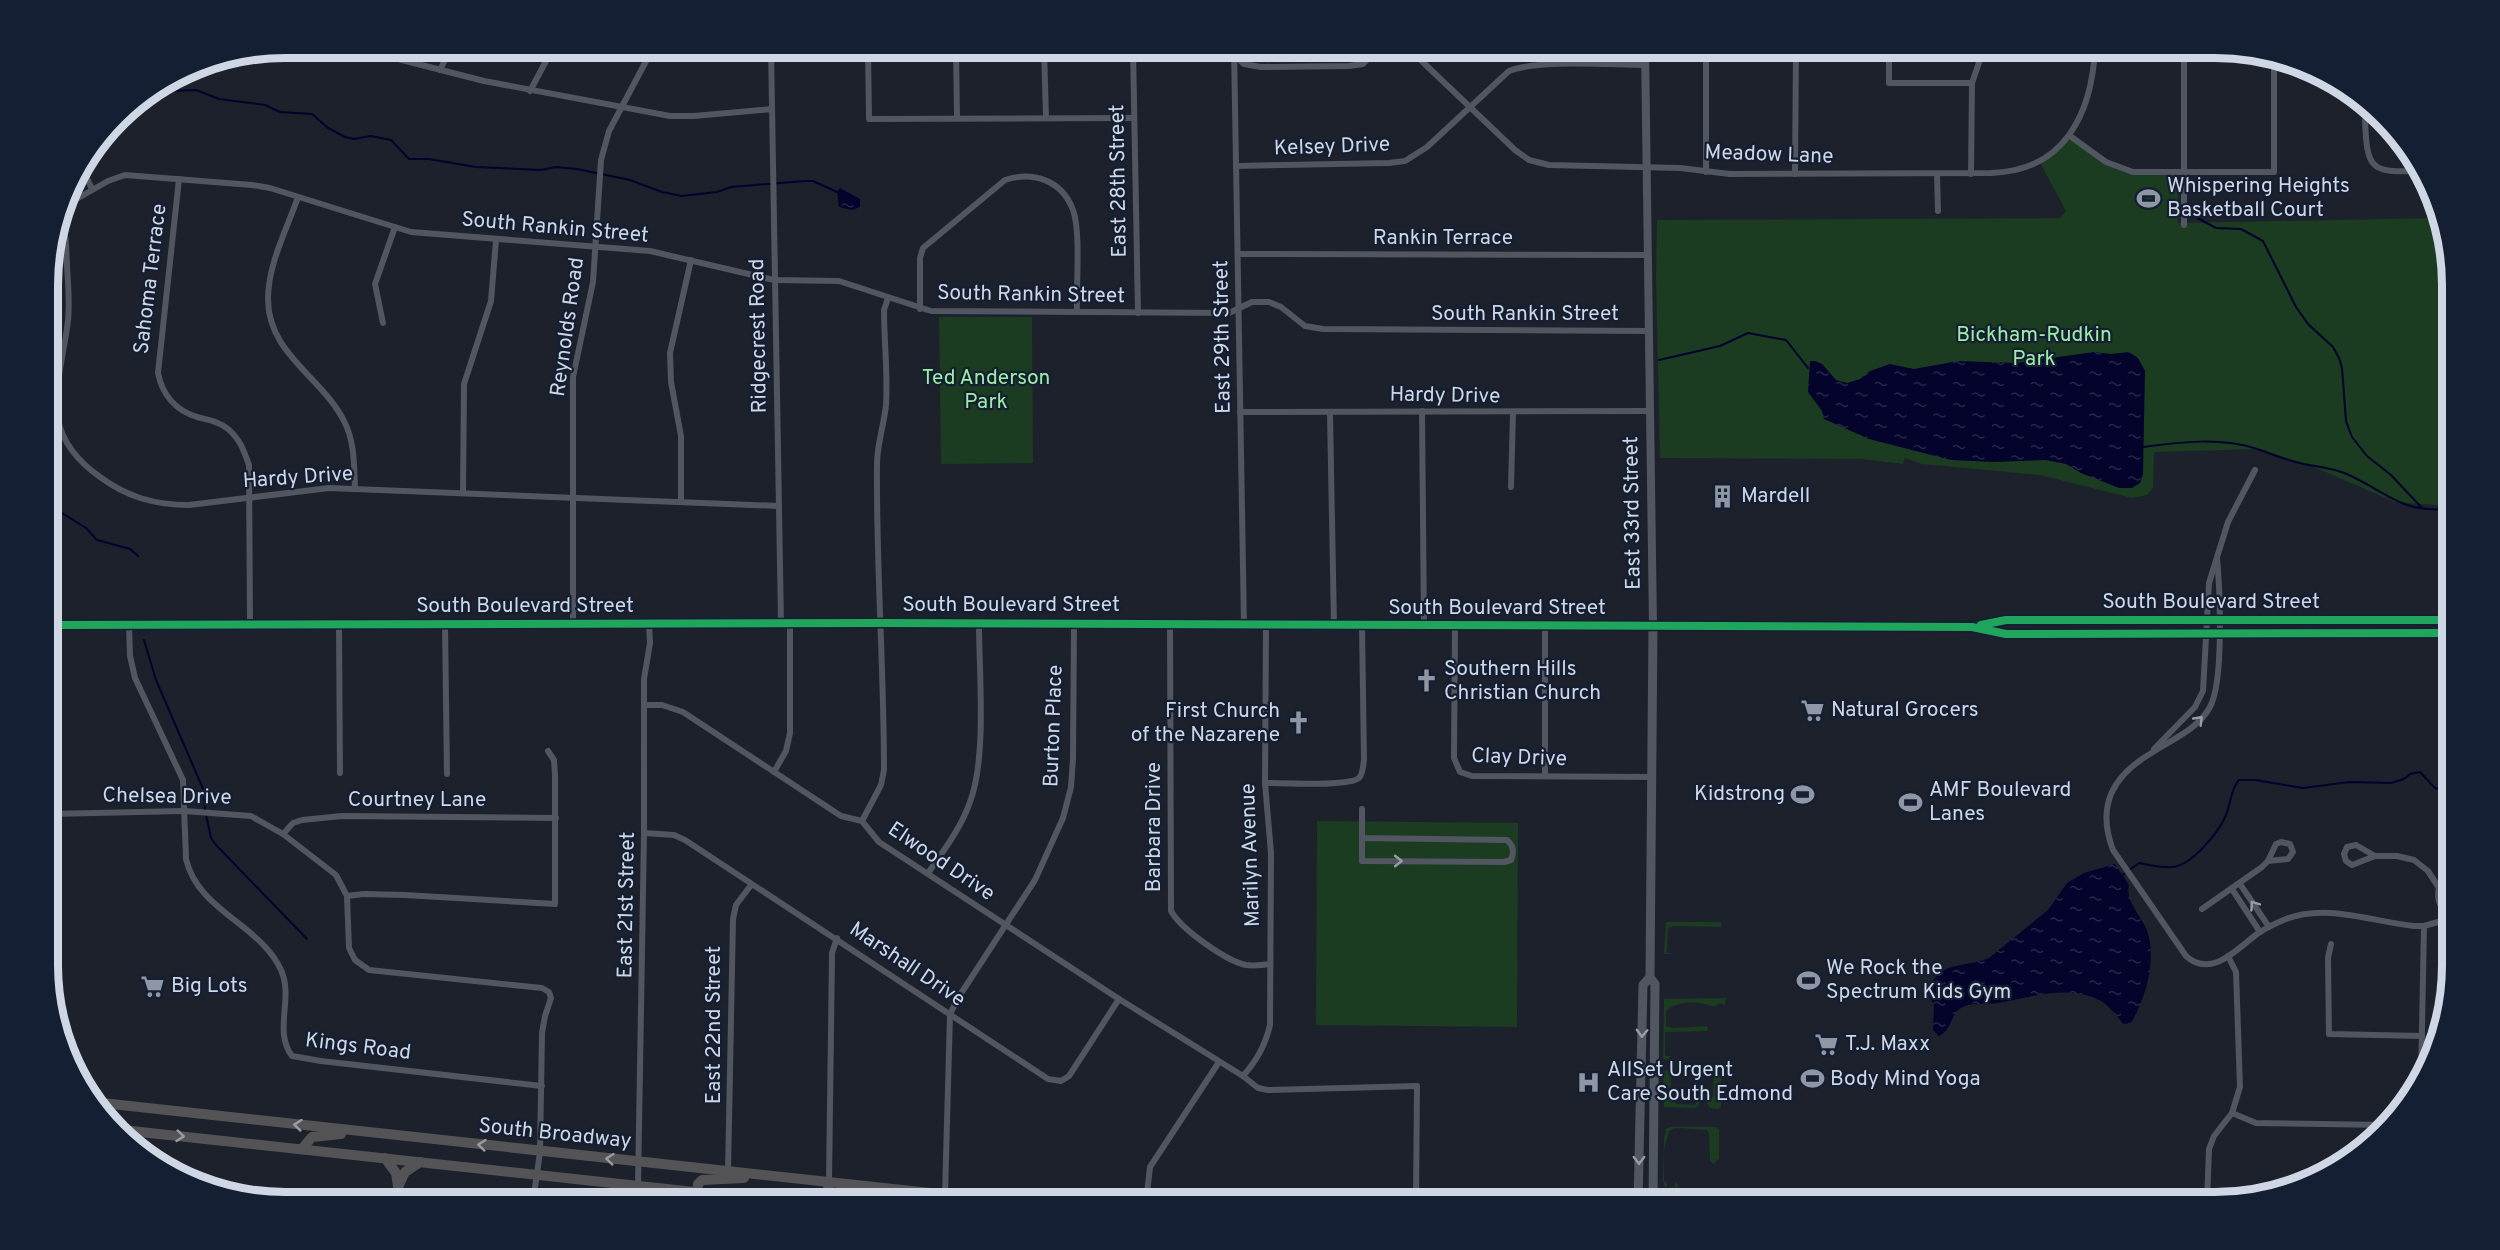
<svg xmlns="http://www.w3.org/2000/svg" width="2500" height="1250" font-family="Overpass,sans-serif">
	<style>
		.green { fill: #1b3c21 }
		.water { fill: url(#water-ripples) }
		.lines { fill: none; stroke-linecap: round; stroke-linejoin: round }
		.stream { stroke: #03032b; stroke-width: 2 }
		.minor { stroke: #515660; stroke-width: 6 }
		.tertiary { stroke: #515660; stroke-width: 8 }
		.secondary { stroke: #515660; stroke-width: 9 }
		.primary { stroke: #545456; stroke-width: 10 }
		.cycleway-casing { stroke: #151f33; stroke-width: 11 }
		.cycleway { stroke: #20a55d; stroke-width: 8 }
		.oneway { stroke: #969da9 }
		.oneway2 { stroke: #989ca5 }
		.labels { text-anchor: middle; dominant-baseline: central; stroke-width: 4.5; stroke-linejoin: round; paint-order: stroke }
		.street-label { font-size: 21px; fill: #cfd7e5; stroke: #151f33 }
		.poi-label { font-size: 21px; fill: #cfd7e5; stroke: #151f33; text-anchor: start }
		.park-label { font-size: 21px; fill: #9deda3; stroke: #151f33 }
		.rim { fill: none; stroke: #cfd7e5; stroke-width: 8 }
	</style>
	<defs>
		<pattern id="water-ripples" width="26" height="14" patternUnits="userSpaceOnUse" patternTransform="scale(1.5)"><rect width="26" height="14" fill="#03032b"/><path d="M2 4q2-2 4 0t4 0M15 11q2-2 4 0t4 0" fill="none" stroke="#27274a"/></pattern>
	</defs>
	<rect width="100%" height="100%" fill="#1c212c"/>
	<g class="green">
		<polygon points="2070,136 2124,170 2178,174 2178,223 2436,218 2450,254 2451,506 2395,502 2314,467 2259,449 2154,452 2153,488 2147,495 2132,498 2040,475 1922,464 1905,458 1903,464 1862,459 1660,458 1656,278 1657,220 2060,218 2066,211 2039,161"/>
		<polygon points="939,317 1032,317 1033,463 941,464"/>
		<polygon points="1317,821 1518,823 1517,1027 1316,1025"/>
		<polygon points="1666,922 1721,922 1721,927 1673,926 1668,928 1667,953 1673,954 1664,954"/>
		<path d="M1726 998 1725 1005 1720 1003 1714 1007C1698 1001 1680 1000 1666 1011V1026L1673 1028 1707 1026 1708 1031 1665 1032V1053L1666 1056H1671L1668 1060 1663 1059 1664 999Z"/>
		<polygon points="1674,1070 1676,1073 1671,1074 1670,1099 1676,1099 1676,1104 1695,1105 1697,1099 1699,1103 1696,1108 1664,1107 1663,1071"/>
		<polygon points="1714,1072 1721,1073 1721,1106 1718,1109 1710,1108 1707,1103 1713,1096"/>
		<polygon points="1671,1127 1716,1127 1719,1130 1719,1158 1714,1164 1710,1161 1709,1134 1707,1130 1675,1128 1669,1131 1664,1150 1664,1181 1667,1182 1667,1187 1675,1187 1675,1182 1679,1185 1677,1188 1665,1187 1663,1181 1664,1137 1666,1132 1665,1129"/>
	</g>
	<g class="water">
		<polygon points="840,188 860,199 860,207 852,210 839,207 837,192"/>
		<polygon points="2094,352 2111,354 2129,352 2138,358 2145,371 2143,474 2140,483 2132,488 2119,488 2081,473 2066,464 2045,460 1994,462 1951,460 1869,439 1824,419 1822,411 1808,392 1810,361 1815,361 1822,364 1836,380 1847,383 1860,379 1870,371 1890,364 1914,369 1958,361 2016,363"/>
		<path d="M2115 864 2129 885C2125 900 2140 915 2146 928 2158 957 2146 998 2131 1023L2123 1024C2117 1016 2109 1006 2101 1001 2068 983 2030 998 1997 1003 1987 1005 1969 1002 1961 1008 1951 1014 1951 1031 1939 1036L1933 1030 1934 1005 1928 994C1936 959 1963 969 1989 958L2048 910 2067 883 2084 873Z"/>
	</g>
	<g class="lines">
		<g class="stream">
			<polyline points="141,99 154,96 164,91 196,90 219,99 265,105 280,112 312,114 328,128 345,137 354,139 371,136 391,140 409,159 429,159 476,167 541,170 556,167 577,169 630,180 662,192 682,196 717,192 731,187 805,181 813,181 837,192"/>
			<polyline points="2192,215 2216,228 2241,229 2263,241 2296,307 2308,324 2333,347 2339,358 2342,368 2346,421 2352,437 2367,456 2391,475 2422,508"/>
			<polyline points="1659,360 1720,346 1748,333 1786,340 1808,368"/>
			<path d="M2143 447C2180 442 2221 437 2257 449 2270 453 2282 459 2296 462 2313 467 2333 467 2349 475 2390 494 2400 513 2451 509"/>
			<polyline points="49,505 86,528 97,540 130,549 138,556"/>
			<polyline points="144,640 156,680 204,791 205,810 211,838 216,845 307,939"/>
			<path d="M2120 877 2139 863C2150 865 2161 868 2173 867 2192 865 2219 832 2226 815 2231 804 2230 790 2239 780H2255L2303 788 2350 782 2391 783 2404 779 2410 774 2420 772 2435 788 2452 791"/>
		</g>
		<g class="minor">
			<polyline points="355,48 484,81 670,116 694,116 772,109"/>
			<polyline points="771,48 781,623"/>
			<polyline points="868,48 869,119 1134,118"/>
			<polyline points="956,48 957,118"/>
			<polyline points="1044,48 1046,118"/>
			<polyline points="1133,48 1138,313"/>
			<polyline points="1234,48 1244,625"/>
			<path d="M1408 48 1515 150 1529 160 1549 165 1680 168 1730 174 1991 173C2065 171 2092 113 2095 48"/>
			<polyline points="2184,48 2184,225"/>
			<polyline points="1133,54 1229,51 1244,64 1261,67 1349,66 1363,64 1379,48"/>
			<polyline points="1889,61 1889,83 1972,83"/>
			<polyline points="1706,62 1706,172"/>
			<polyline points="440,70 451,48"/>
			<polyline points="530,91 553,48"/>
			<path d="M2365 120C2367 169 2370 173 2419 171"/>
			<polyline points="2070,136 2106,162 2133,172 2274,172 2274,62"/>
			<polyline points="2413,157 2413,172"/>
			<path d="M1236 166 1389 163 1405 161 1427 147 1509 71C1540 59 1609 65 1645 65"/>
			<polyline points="82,168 92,189"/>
			<polyline points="1795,174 1796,48"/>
			<polyline points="1937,174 1938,211"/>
			<polyline points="1971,174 1972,83 1984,48"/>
			<path d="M179 179 158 373C162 394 175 410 197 417 208 420 218 421 228 429 240 439 244 451 249 465L250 624"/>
			<path d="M298 197C287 229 268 264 268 299 268 354 322 377 344 421 355 442 354 466 355 489"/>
			<polyline points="66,205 108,181 125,175 252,185 270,188 411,232 650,251 774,280 839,281 931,311 1229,313 1252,302 1269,302 1281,307 1305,326 1323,329 1650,331"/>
			<path d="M61 221C67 234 66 252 67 266 68 284 70 303 68 321 60 385 35 431 100 477 127 497 155 505 189 505L329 488 779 506"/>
			<polyline points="1238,254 1648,255"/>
			<path d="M920 309V258L923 248 1005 180C1033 171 1062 180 1073 210 1081 231 1076 287 1077 312"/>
			<polyline points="383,323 375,284 395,227"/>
			<polyline points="1422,411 1424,626"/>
			<polyline points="1240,412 1650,411"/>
			<polyline points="1330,413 1334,626"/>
			<polyline points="1511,487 1513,413"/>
			<polyline points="463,493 464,384 491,301 496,240"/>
			<polyline points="681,502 681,436 671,382 670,353 691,260"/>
			<path d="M2217 558C2220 590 2224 681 2210 707 2198 729 2173 739 2153 752 2113 775 2096 805 2113 850L2186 956C2211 979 2237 949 2257 934 2266 928 2276 923 2286 919 2327 903 2373 922 2414 926H2424L2452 918"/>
			<polyline points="339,624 340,773"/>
			<polyline points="445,624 447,774"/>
			<polyline points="573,624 573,377 593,282 601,160 609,131 653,48"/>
			<path d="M1170 624 1171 911C1181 929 1226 961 1246 965 1254 966 1263 965 1270 964"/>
			<path d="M129 625 130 656 135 678 183 780 186 859C198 911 260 924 281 970 294 998 273 1031 292 1056L321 1061 542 1086"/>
			<polyline points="1455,626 1454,758 1460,772 1472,776 1652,777"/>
			<polyline points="1545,626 1545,776"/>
			<polyline points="644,705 662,705 683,712 841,816 862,821 879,842 1119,999 1243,1076 1258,1088 1268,1090 1417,1086 1416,1202"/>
			<polyline points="2154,749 2195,707 2203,691 2209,583 2228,522 2255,470"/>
			<polyline points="774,772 786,751 790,733 790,623"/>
			<path d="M1265 783C1283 783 1348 787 1359 778 1363 774 1363 766 1364 760L1362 626"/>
			<path d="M1362 809V861L1504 862 1511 860C1514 852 1514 846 1507 840L1362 838"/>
			<polyline points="50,814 184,811 251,816 283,834 336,875 347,896 349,948 355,960 369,970 542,988 549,992 551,998 545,1016 542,1033 540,1152 533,1202"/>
			<path d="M862 821 881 785 884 770C884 667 876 566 877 464 877 444 884 425 886 405 888 374 884 341 884 310L888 298"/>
			<polyline points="644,833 674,835 685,840 1048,1079 1061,1081 1069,1076 1119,999"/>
			<polyline points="283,834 293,823 302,820 342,816 556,818"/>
			<polyline points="2375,856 2352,865 2346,861 2344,854 2347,847 2356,845 2375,856 2397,856 2414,860 2428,871 2439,888"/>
			<path d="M928 873C944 850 961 828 970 802 987 757 979 673 979 623"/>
			<polyline points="2240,884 2269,927"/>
			<polyline points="2232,889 2260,932"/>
			<polyline points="347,896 364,894 405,895 555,904 555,775 554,760 548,751"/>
			<path d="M2452 905 2444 890 2439 888C2436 900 2441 911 2452 917"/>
			<polyline points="2202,909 2262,867 2268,861 2276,844 2281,842 2290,844 2293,852 2288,859 2268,861"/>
			<polyline points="2331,944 2328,958 2329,1034 2422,1036"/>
			<path d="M1243 1076C1257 1060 1265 1046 1270 1025L1271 853 1265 783 1266 625"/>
			<polyline points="2421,1079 2424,926"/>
			<polyline points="2232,1113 2256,1123 2389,1125"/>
			<polyline points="728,1172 733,919 736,905 751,885"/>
			<polyline points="829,1182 832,953 837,938"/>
			<polyline points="638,1186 644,833 644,679 650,643 649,624"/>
			<polyline points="945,1195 950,1014 960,995 1035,880 1063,818 1071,787 1073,759 1074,624"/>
			<polyline points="1146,1202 1150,1167 1219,1062"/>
			<polyline points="2207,1202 2209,1149 2214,1136 2232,1113 2240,1087 2236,972 2228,956"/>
		</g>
		<polyline class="tertiary" points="1645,48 1653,626"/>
		<g class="secondary">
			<polyline points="49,625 881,623 1972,627 2006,634 2451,633"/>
			<polyline points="1653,626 1650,977 1655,984 1653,1202"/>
			<polyline points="1978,626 2006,620 2451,620"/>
			<polyline points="1638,1202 1643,985 1650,977"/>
		</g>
		<g class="primary">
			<polyline points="93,1102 1013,1202"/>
			<polyline points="122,1130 787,1202"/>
			<polyline points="302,1149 312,1137 341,1134"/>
			<polyline points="385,1158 396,1173 398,1186"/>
			<polyline points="398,1187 405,1172 420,1162"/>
			<polyline points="697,1193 698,1184 702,1180 744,1178"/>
			<polyline points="780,1199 806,1196 822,1196 828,1190 829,1182"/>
		</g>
		<defs>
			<g id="cycleway">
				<polyline points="49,625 881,623 1972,627 2006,634 2451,633"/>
				<polyline points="1981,625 2006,620 2451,620"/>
			</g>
		</defs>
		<use href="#cycleway" class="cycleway-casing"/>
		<use href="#cycleway" class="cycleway"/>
	</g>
	<defs><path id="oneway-chevron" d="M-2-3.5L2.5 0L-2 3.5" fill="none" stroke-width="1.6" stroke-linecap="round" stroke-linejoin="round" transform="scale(1.5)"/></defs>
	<g class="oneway">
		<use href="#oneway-chevron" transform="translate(2199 720) rotate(-46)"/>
		<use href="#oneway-chevron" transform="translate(1398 861)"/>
		<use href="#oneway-chevron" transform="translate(2254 905) rotate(-125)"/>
		<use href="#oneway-chevron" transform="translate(1642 1033) rotate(92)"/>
		<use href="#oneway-chevron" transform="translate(1639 1160) rotate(90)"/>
	</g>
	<g class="oneway2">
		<use href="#oneway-chevron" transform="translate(298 1125) rotate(-174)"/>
		<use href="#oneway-chevron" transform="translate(180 1136) rotate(6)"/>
		<use href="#oneway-chevron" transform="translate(482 1145) rotate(-174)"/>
		<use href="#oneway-chevron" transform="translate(610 1159) rotate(-174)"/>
	</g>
	<defs>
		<symbol id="stadium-bare" viewBox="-9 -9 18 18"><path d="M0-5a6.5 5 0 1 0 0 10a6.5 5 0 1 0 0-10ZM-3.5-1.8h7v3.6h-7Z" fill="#9097a4" stroke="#151f33" stroke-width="2.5" paint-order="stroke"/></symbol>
		<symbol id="building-bare" viewBox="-9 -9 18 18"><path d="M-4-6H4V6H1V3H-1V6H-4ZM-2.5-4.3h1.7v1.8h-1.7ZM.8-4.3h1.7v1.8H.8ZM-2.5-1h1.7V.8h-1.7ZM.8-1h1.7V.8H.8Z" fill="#9097a4" stroke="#151f33" stroke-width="2.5" paint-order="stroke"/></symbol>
		<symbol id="church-bare" viewBox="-9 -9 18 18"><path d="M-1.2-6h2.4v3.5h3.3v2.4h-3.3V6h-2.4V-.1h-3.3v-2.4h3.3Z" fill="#9097a4" stroke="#151f33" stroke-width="2.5" paint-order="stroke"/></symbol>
		<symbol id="supermarket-bare" viewBox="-9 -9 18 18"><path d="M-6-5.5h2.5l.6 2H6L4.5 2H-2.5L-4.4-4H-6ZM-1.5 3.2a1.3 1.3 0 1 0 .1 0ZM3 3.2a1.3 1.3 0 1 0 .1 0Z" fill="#9097a4" stroke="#151f33" stroke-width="2.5" paint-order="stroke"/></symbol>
		<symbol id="hospital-bare" viewBox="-9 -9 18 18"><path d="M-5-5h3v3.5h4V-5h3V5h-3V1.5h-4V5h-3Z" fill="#9097a4" stroke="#151f33" stroke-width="2.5" paint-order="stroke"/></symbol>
	</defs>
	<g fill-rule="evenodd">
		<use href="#stadium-bare" x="2132" y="182" width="33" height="33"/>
		<use href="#building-bare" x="1706" y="480" width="33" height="33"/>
		<use href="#church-bare" x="1410" y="664" width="33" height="33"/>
		<use href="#supermarket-bare" x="1796" y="694" width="33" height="33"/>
		<use href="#church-bare" x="1282" y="706" width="33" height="33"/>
		<use href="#stadium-bare" x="1786" y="778" width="33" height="33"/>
		<use href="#stadium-bare" x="1894" y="786" width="33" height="33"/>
		<use href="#stadium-bare" x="1792" y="964" width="33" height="33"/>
		<use href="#supermarket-bare" x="136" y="970" width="33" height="33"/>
		<use href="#supermarket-bare" x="1810" y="1028" width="33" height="33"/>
		<use href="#stadium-bare" x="1796" y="1062" width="33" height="33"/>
		<use href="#hospital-bare" x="1572" y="1066" width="33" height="33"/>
	</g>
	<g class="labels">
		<g class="street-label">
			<text transform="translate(1332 147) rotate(-2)">Kelsey Drive</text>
			<text transform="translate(1769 155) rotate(2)">Meadow Lane</text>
			<text transform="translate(1119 181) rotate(-91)">East 28th Street</text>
			<text transform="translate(555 228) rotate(5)">South Rankin Street</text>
			<text x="1443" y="238">Rankin Terrace</text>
			<text transform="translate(151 279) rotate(-83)">Sahoma Terrace</text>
			<text transform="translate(1031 295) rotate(1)">South Rankin Street</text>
			<text x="1525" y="314">South Rankin Street</text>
			<text transform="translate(568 327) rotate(-82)">Reynolds Road</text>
			<text transform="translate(759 336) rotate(-91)">Ridgecrest Road</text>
			<text transform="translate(1223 337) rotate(-91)">East 29th Street</text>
			<text transform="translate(1445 396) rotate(1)">Hardy Drive</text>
			<text transform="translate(298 478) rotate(-4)">Hardy Drive</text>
			<text transform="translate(1633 513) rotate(-91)">East 33rd Street</text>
			<text x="2211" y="602">South Boulevard Street</text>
			<text x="1011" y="605">South Boulevard Street</text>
			<text x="525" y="606">South Boulevard Street</text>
			<text x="1497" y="608">South Boulevard Street</text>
			<text transform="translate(1054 726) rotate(-88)">Burton Place</text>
			<text transform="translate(1519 758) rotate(2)">Clay Drive</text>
			<text transform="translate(167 797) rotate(1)">Chelsea Drive</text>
			<text x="417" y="800">Courtney Lane</text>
			<text transform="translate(1154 827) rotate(-90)">Barbara Drive</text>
			<text transform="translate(1251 855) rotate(-92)">Marilyn Avenue</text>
			<text transform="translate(941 862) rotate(34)">Elwood Drive</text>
			<text transform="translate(627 905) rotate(-89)">East 21st Street</text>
			<text transform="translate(907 965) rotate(34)">Marshall Drive</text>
			<text transform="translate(714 1025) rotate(-90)">East 22nd Street</text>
			<text transform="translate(358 1047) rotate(7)">Kings Road</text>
			<text transform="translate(555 1134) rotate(6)">South Broadway</text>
		</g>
		<g class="poi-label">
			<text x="2167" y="186">Whispering Heights<tspan x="2167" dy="24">Basketball Court</tspan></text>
			<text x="1741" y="496">Mardell</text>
			<text x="1444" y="669">Southern Hills<tspan x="1444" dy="24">Christian Church</tspan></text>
			<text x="1831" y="710">Natural Grocers</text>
			<text x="1280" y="711" text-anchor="end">First Church<tspan x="1280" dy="24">of the Nazarene</tspan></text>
			<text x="1929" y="790">AMF Boulevard<tspan x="1929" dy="24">Lanes</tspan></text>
			<text x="1785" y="794" text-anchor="end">Kidstrong</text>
			<text x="1826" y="968">We Rock the<tspan x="1826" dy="24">Spectrum Kids Gym</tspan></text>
			<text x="171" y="986">Big Lots</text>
			<text x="1845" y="1044">T.J. Maxx</text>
			<text x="1607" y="1070">AllSet Urgent<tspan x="1607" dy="24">Care South Edmond</tspan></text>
			<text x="1830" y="1079">Body Mind Yoga</text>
		</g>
		<g class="park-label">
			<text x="2034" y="335">Bickham-Rudkin<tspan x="2034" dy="24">Park</tspan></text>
			<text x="986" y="378">Ted Anderson<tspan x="986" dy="24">Park</tspan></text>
		</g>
	</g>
	<path d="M0 0H2500V1250H0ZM285 58H2215A227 227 0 0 1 2442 285V965A227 227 0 0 1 2215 1192H285A227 227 0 0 1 58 965V285A227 227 0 0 1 285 58Z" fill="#151f33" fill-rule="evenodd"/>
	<path class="rim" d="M285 58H2215A227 227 0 0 1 2442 285V965A227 227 0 0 1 2215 1192H285A227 227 0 0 1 58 965V285A227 227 0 0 1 285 58Z"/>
</svg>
